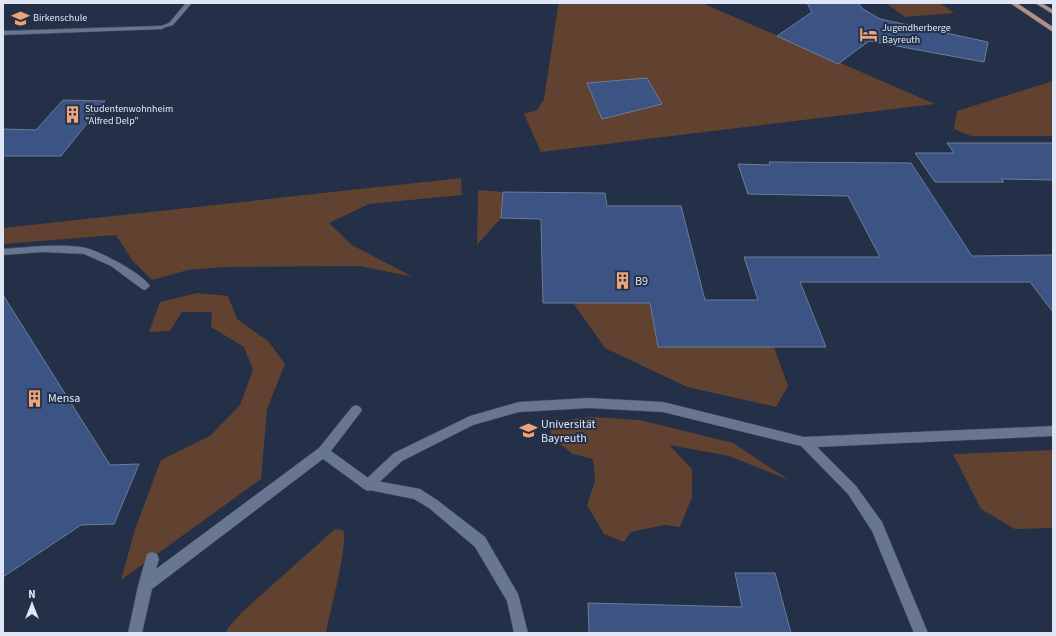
<svg xmlns="http://www.w3.org/2000/svg" width="1056" height="636" font-family="'Source Sans 3',sans-serif">
	<style>
		.green { fill: #61412f }
		.building { fill: #3b5483; stroke: #6d7c97 }
		.lines { fill: none; stroke-linecap: round; stroke-linejoin: round }
		.pedestrian-casing { stroke: #434d61; stroke-width: 1 }
		.minor-casing { stroke: #434d61; stroke-width: 1 }
		.primary-casing { stroke: #434d61; stroke-width: 1 }
		.pedestrian { fill: #687691; fill-rule: evenodd }
		.minor { fill: #687691; fill-rule: evenodd }
		.primary { fill: #b49083; fill-rule: evenodd }
		.labels { text-anchor: middle; dominant-baseline: central; stroke-width: 4; stroke-linejoin: round; paint-order: stroke }
		.far-poi-label { font-size: 10px; fill: #dfe7f7; stroke: #233047; text-anchor: start }
		.poi-label { font-size: 12px; fill: #dfe7f7; stroke: #233047; text-anchor: start }
	</style>
	<rect width="100%" height="100%" fill="#233047"/>
	<g class="green">
		<polygon points="560,3 702,3 935,104 541,152 524,114 537,110 544,99 558,6"/>
		<polygon points="886,3 940,3 954,13 905,17"/>
		<polygon points="1053,81 1053,136 971,136 954,129 957,111"/>
		<polygon points="461,178 462,195 369,204 329,223 352,245 413,277 360,266 224,267 188,270 152,280 132,260 116,235 3,244 3,228"/>
		<polygon points="478,190 503,192 501,218 477,245"/>
		<polygon points="197,293 228,296 237,319 268,341 285,364 267,409 261,479 121,580 135,529 161,460 210,436 240,405 253,370 244,347 211,327 212,312 182,312 170,331 149,332 160,302"/>
		<polygon points="573,303 650,303 658,347 774,347 788,386 776,407 687,387 605,348"/>
		<polygon points="591,417 640,420 733,443 789,480 729,456 669,445 692,469 692,497 680,527 664,525 631,532 624,542 604,534 587,505 595,481 593,459 573,454 551,437 550,422"/>
		<polygon points="1053,450 1053,528 1015,529 981,509 953,454"/>
		<path d="M335 529 343 530C349 545 329 613 326 633H226L228 628 242 612Z"/>
	</g>
	<g class="building">
		<polygon points="807,3 858,3 863,9 880,19 988,42 984,62 869,41 838,64 777,36 812,12"/>
		<polygon points="647,78 662,104 602,119 587,83"/>
		<polygon points="63,100 105,101 61,156 3,156 3,129 36,130"/>
		<polygon points="947,143 1053,143 1053,180 1001,179 1004,182 935,182 915,153 954,153"/>
		<polygon points="769,162 911,163 972,256 1053,255 1053,312 1030,282 800,282 826,347 658,347 650,303 543,303 541,219 501,218 503,192 605,193 607,206 681,206 705,300 758,300 744,257 880,257 848,196 748,194 738,164 770,165"/>
		<polygon points="3,295 110,465 139,464 114,524 81,525 3,577"/>
		<polygon points="735,573 775,573 791,633 589,633 588,603 742,607"/>
	</g>
	<g class="lines">
		<defs>
			<g id="pedestrian">
				<polygon points="161,26 163,27 163,29 3,35 3,31"/>
				<path d="M43 246C57 246 73 245 86 248 101 252 142 273 150 286L145 290 142 289 111 266 84 254 43 252 3 255V249Z"/>
				<polygon points="356,405 360,407 362,410 360,413 331,451 371,480 420,489 437,500 485,537 518,594 528,633 514,633 507,601 475,547 429,508 414,499 364,489 323,459 152,589 142,633 128,633 138,586 147,554 152,552 157,554 159,559 156,569 319,448 352,407"/>
			</g>
			<g id="minor">
				<polygon points="186,3 192,3 173,25 159,29 159,27 169,23"/>
				<polygon points="589,398 663,402 804,437 1053,426 1053,436 817,447 856,486 882,522 928,633 914,633 872,531 848,494 801,446 663,412 589,408 519,412 473,425 402,461 372,489 368,491 364,489 362,485 364,481 394,453 470,416 519,402"/>
			</g>
			<g id="primary">
				<polygon points="1010,3 1017,3 1053,27 1053,32"/>
				<polygon points="1035,3 1042,3 1053,10 1053,14"/>
			</g>
		</defs>
		<use href="#pedestrian" class="pedestrian-casing"/>
		<use href="#minor" class="minor-casing"/>
		<use href="#primary" class="primary-casing"/>
		<use href="#pedestrian" class="pedestrian"/>
		<use href="#minor" class="minor"/>
		<use href="#primary" class="primary"/>
	</g>
	<defs>
		<symbol id="school-bare" viewBox="-9 -9 18 18"><path d="M0-5L7-2L0 1L-7-2ZM-4 1L0 2.5L4 1V4Q0 6-4 4Z" fill="#efa378" stroke="#233047" stroke-width="2.5" paint-order="stroke"/></symbol>
		<symbol id="hotel-bare" viewBox="-9 -9 18 18"><path d="M-6-4.5h1.5V1H6V5H4.5V3h-9V5H-6ZM-4 0a1.8 1.8 0 1 1 3.6 0ZM.5 0V-2.5h3Q6-2.5 6 0Z" fill="#efa378" stroke="#233047" stroke-width="2.5" paint-order="stroke"/></symbol>
		<symbol id="building-bare" viewBox="-9 -9 18 18"><path d="M-4-6H4V6H1V3H-1V6H-4ZM-2.5-4.3h1.7v1.8h-1.7ZM.8-4.3h1.7v1.8H.8ZM-2.5-1h1.7V.8h-1.7ZM.8-1h1.7V.8H.8Z" fill="#efa378" stroke="#233047" stroke-width="2.5" paint-order="stroke"/></symbol>
		<symbol id="university-bare" viewBox="-9 -9 18 18"><path d="M0-5L7-2L0 1L-7-2ZM-4 1L0 2.5L4 1V4Q0 6-4 4Z" fill="#efa378" stroke="#233047" stroke-width="2.5" paint-order="stroke"/></symbol>
	</defs>
	<g fill-rule="evenodd">
		<use href="#school-bare" x="8" y="6" width="25" height="25"/>
		<use href="#hotel-bare" x="856" y="22" width="25" height="25"/>
		<use href="#building-bare" x="60" y="102" width="25" height="25"/>
		<use href="#building-bare" x="610" y="268" width="25" height="25"/>
		<use href="#building-bare" x="22" y="386" width="25" height="25"/>
		<use href="#university-bare" x="516" y="418" width="25" height="25"/>
	</g>
	<g class="labels">
		<g class="far-poi-label">
			<text x="33" y="18">Birkenschule</text>
			<text x="882" y="28">Jugendherberge<tspan x="882" dy="12">Bayreuth</tspan></text>
			<text x="85" y="109">Studentenwohnheim<tspan x="85" dy="12">"Alfred Delp"</tspan></text>
		</g>
		<g class="poi-label">
			<text x="635" y="281">B9</text>
			<text x="48" y="398">Mensa</text>
			<text x="541" y="424">Universität<tspan x="541" dy="14">Bayreuth</tspan></text>
		</g>
	</g>
	<rect width="1056" height="636" fill="none" stroke="#dfe7f7" stroke-width="8"/>
	<g transform="translate(32 604)" stroke="#233047" stroke-width="3" paint-order="stroke">
	<path d="M0-3L7 15L0 10L-7 15Z" fill="#dfe7f7"/>
	<text y="-6" font-size="11" font-weight="bold" text-anchor="middle" fill="#dfe7f7">N</text>
	</g>
</svg>
